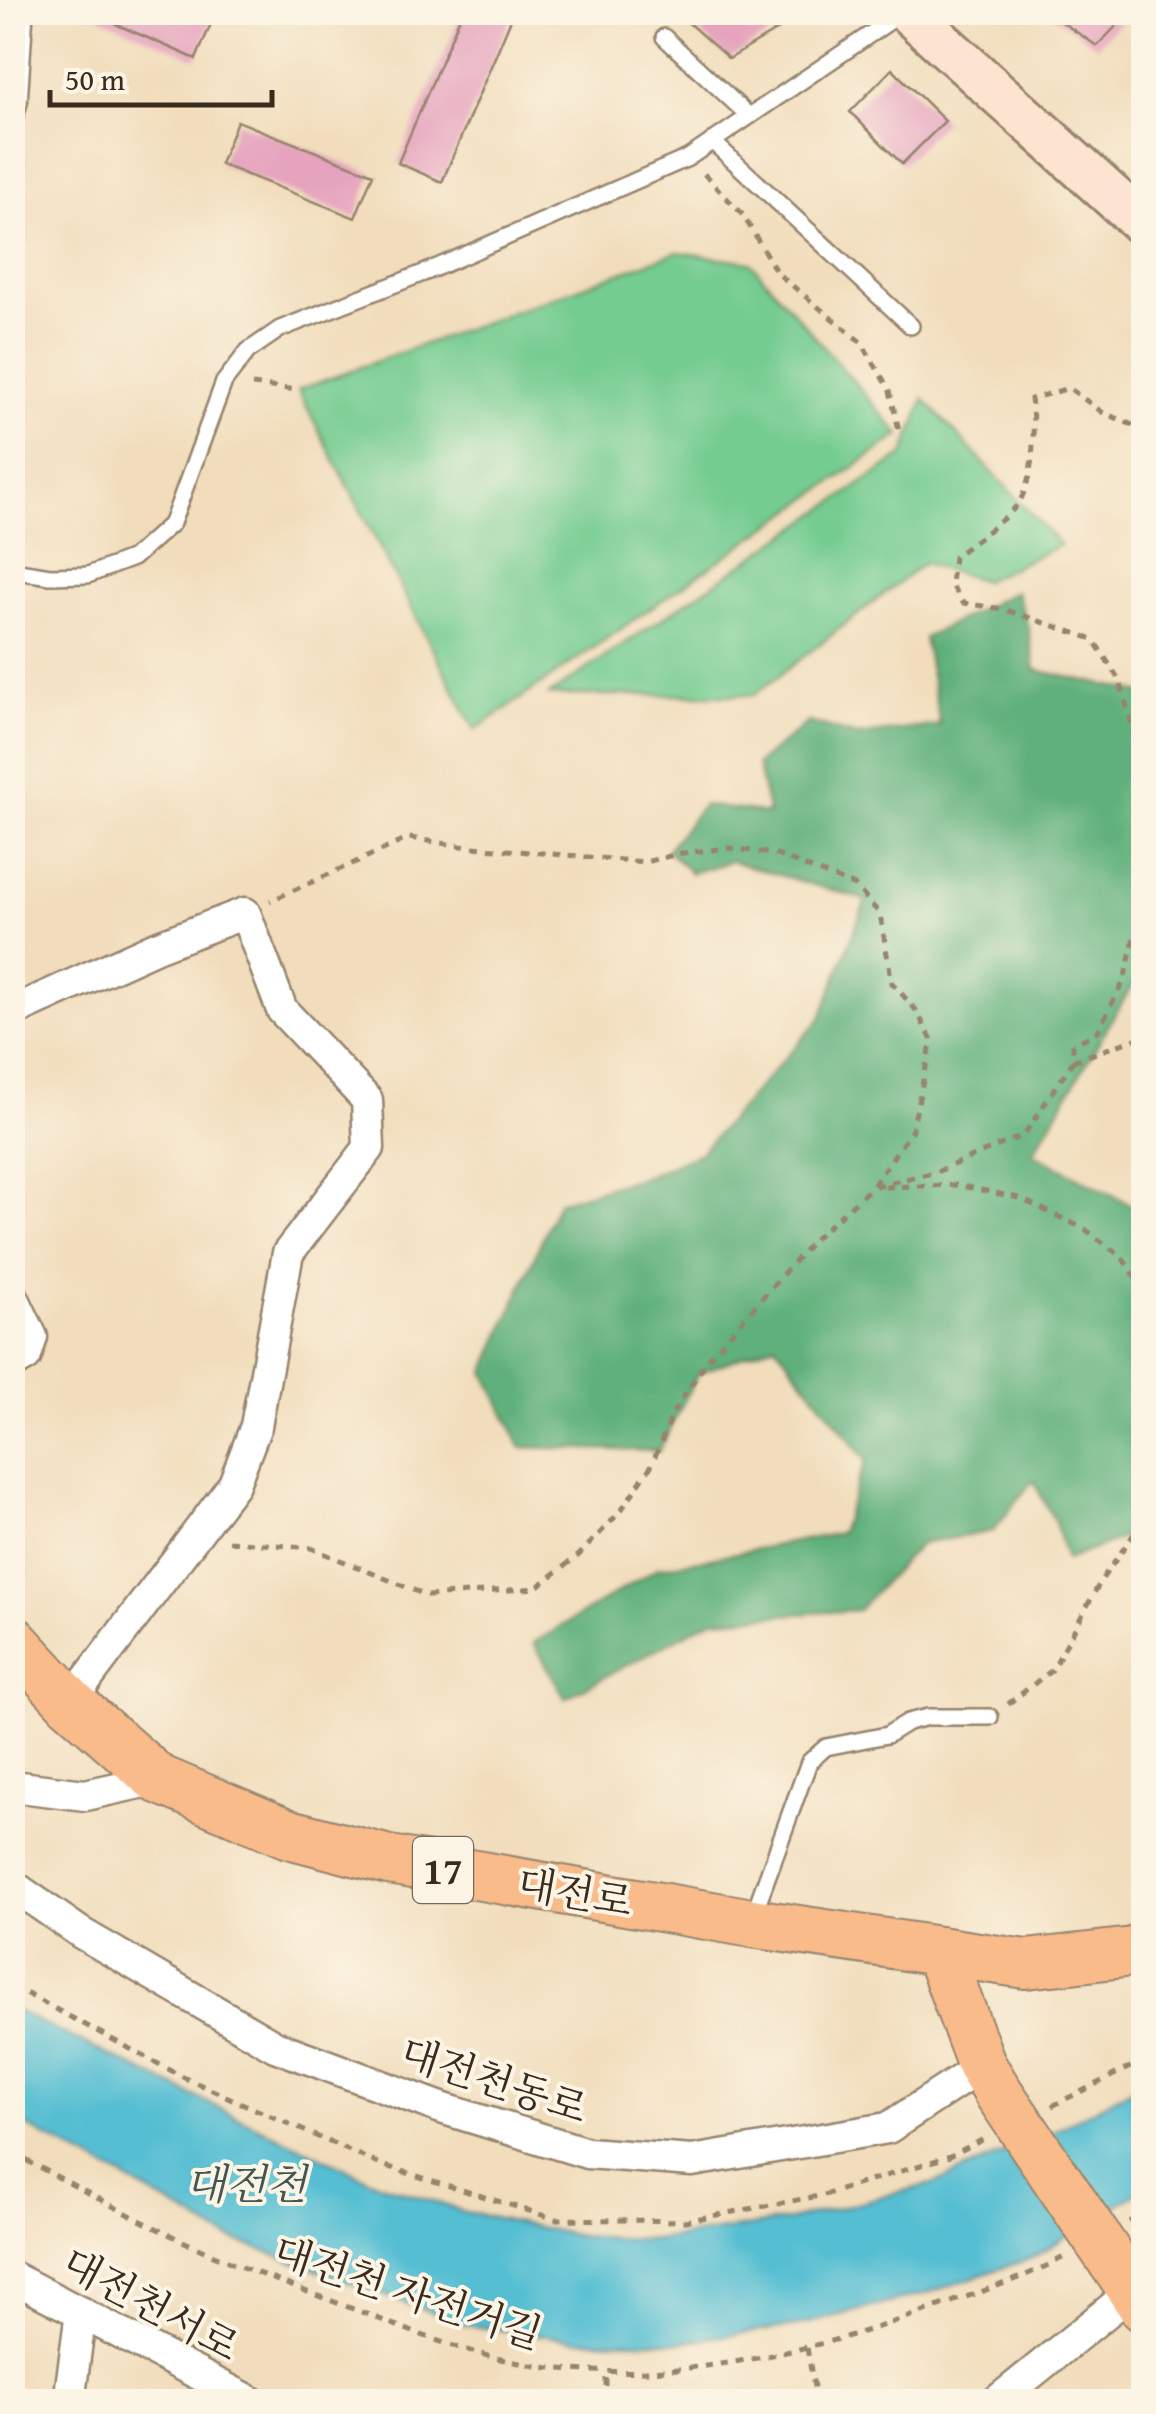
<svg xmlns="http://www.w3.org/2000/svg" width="1156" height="2414" font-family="'Gentium Book Plus','Noto Serif KR',serif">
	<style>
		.green { fill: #74cc91; stroke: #587b58; stroke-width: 2.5 }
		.forest { fill: #5fb07b; stroke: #4d6d4c; stroke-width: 2.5 }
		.water { fill: #55bed2; stroke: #487478; stroke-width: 2.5 }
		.building { fill: #e5a3bd }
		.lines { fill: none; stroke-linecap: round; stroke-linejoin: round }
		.service-casing { stroke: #96846d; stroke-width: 20 }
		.minor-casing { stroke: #96846d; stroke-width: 35 }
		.secondary-casing { stroke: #96846d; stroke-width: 48 }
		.primary-casing { stroke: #96846d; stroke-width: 52 }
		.path { stroke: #96846d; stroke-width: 5; stroke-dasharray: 8 8; stroke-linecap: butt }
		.service { stroke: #fff; stroke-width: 15 }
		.minor { stroke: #fff; stroke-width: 30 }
		.secondary { stroke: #fde4d1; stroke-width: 42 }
		.primary { stroke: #fabb8b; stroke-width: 48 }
		.primary-bridge-casing { stroke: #96846d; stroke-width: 52; stroke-linecap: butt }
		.primary-bridge { stroke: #fabb8b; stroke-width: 48 }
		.labels { text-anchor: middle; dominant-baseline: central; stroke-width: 8; stroke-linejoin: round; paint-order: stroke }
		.shield { fill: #fcf5e5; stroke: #75675a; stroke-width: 2.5 }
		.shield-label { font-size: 38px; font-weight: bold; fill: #3b2a1e }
		.street-label { font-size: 40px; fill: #3b2a1e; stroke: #fcf5e5 }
		.water-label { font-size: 42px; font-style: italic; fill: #435654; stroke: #fcf5e5 }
	</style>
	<rect width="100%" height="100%" fill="#fcf5e5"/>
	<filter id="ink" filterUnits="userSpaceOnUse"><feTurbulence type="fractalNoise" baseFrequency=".01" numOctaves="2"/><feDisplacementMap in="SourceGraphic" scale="20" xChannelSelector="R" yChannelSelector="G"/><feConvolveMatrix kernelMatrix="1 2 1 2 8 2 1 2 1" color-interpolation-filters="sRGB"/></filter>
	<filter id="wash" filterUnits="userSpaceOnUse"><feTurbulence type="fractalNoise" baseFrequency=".0048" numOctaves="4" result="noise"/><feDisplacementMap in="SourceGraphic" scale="40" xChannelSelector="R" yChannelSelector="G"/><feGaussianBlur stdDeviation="2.25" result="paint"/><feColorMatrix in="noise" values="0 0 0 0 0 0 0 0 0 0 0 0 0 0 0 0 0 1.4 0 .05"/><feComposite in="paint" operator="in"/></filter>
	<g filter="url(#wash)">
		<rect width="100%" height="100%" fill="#f1ddbc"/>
		<g class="green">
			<polygon points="677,252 750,262 900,435 475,730 298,390"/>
			<polygon points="924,399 1060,545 984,581 924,563 754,695 549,695 904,455"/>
		</g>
		<polygon class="forest" points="1016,591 1028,627 1035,670 1143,693 1143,981 1130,989 1033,1153 1143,1211 1143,1500 1127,1536 1066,1560 1055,1522 1033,1480 993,1531 920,1544 858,1610 713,1619 565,1698 534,1643 658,1568 840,1533 866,1460 775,1344 698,1373 659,1451 521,1447 485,1372 558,1202 649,1175 700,1153 821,1018 866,900 731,861 691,873 667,850 703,805 769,814 757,764 808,722 857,736 940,725 924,638"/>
		<polygon class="water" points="12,2009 369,2180 465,2212 579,2236 656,2240 786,2221 932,2184 1036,2140 1143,2083 1143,2189 1032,2258 924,2294 796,2326 679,2342 577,2340 466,2325 224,2236 122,2177 13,2119"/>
		<g id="blocks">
			<g class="building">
				<polygon points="88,12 216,12 196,59"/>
				<polygon points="462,12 514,12 442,182 398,163"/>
				<polygon points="676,12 807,12 729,59"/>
				<polygon points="1047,12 1130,12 1097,46"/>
				<polygon points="892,69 945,121 902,164 850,112"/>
				<polygon points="237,121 373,174 355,218 220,164"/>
			</g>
		</g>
	</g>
	<g filter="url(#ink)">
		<use href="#blocks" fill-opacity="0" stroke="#96846d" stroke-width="2.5"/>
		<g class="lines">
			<defs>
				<g id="service">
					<polyline points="664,37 749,116"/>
					<polyline points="12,129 19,103 25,12"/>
					<polyline points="712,141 911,326"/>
					<polyline points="12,570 50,576 88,575 133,558 172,523 224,382 248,351 280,329 426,272 688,158 903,12"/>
					<polyline points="753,1916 809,1762 826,1747 887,1735 908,1722 928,1717 990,1717"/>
				</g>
				<g id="minor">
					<polyline points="12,1012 156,947 245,913 282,1010 367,1100 369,1148 288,1253 256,1426 234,1484 70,1702"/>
					<polyline points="12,1295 32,1337 26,1356 12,1364"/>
					<polyline points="12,1786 85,1795 158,1779"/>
					<polyline points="12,1885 81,1933 275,2046 441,2108 587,2153 692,2161 888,2128 982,2066"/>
					<polyline points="12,2277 252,2402"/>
					<polyline points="69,2402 81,2312"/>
					<polyline points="996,2402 1133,2291 1144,2286"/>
				</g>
				<polyline id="secondary" points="908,12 1144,225"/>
				<g id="primary">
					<polyline points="12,1639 70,1702 158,1779 289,1834 389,1860 752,1923 1026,1964 1133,1952 1144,1946"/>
					<polyline points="939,1951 982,2066 996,2089"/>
					<polyline points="1113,2262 1144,2308"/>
				</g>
			</defs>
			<use href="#service" class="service-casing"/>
			<use href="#minor" class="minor-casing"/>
			<use href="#secondary" class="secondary-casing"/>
			<use href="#primary" class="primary-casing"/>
			<g class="path">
				<polyline points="704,174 743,215 777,273 862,343 890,391 900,435"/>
				<polyline points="252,385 298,390"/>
				<polyline points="1073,1061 1144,1036"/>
				<path d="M875 1186 936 1172 1024 1135 1073 1061V1045L1098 1031 1124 981 1137 926 1134 871 1140 827 1141 780 1133 730 1120 681 1093 639 1003 609 963 603 951 584 954 557C968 546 1013 514 1020 501 1035 472 1035 430 1031 399L1069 388 1102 412 1144 430"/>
				<polyline points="885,1187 957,1185 1019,1198 1085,1229 1122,1257 1144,1291"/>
				<polyline points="229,1541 311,1548 428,1596 536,1588 579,1555 620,1512 651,1466 674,1411 708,1359 815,1238 872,1187 912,1130 932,1040 916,1010 892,983 880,914 855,886 774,854 729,848 682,853 645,862 461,846 409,838 270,901"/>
				<polyline points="1008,1704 1052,1670 1102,1579 1144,1520"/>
				<polyline points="12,1986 185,2078 379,2164 555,2219 685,2221 824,2195 950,2156 984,2139"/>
				<polyline points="1052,2106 1144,2060"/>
				<path d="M12 2153C84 2190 155 2231 230 2262 274 2280 319 2296 364 2313 427 2338 493 2363 561 2369 678 2380 800 2355 911 2316 963 2297 1018 2282 1066 2256"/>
				<polyline points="1129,2222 1144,2214"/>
				<polyline points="807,2348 816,2398"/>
				<polyline points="606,2402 606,2372"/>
				<polyline points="793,2402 854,2395 897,2402"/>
			</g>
			<use href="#service" class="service"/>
			<use href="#minor" class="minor"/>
			<use href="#secondary" class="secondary"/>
			<use href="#primary" class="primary"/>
			<defs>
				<polyline id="primary-bridge" points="996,2089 1113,2262"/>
			</defs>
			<use href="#primary-bridge" class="primary-bridge-casing"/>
			<use href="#primary-bridge" class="primary-bridge"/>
		</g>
	</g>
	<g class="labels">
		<rect class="shield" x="413" y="1837" width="60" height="66" rx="8"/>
		<g class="shield-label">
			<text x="443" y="1870">17</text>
		</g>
		<g class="street-label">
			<text transform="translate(575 1892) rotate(10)">대전로</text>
			<text transform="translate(494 2080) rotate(18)">대전천동로</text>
			<text transform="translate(408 2292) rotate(18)">대전천 자전거길</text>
			<text transform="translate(151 2304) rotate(28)">대전천서로</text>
		</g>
		<g class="water-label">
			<text x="246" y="2183">대전천</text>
		</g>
	</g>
	<rect width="1156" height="2414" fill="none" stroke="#fcf5e5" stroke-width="50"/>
	<path d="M50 90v15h222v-15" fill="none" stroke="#3b2a1e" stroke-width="5"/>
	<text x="65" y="90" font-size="30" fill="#3b2a1e" stroke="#fcf5e5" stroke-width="8" paint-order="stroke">50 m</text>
</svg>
